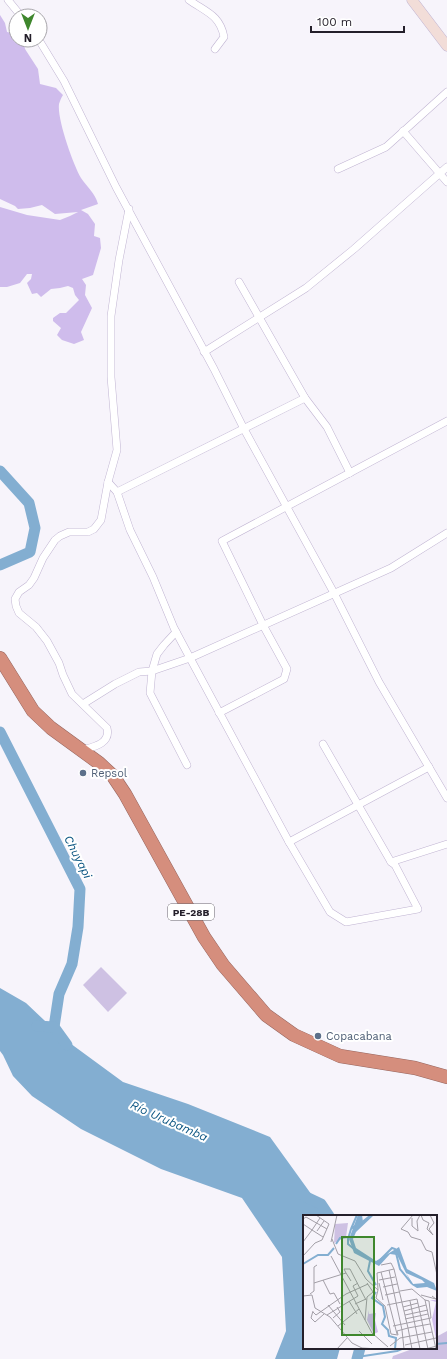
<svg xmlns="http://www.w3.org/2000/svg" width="447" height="1359" font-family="'Work Sans',sans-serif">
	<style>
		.green { fill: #cec1e3 }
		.forest { fill: #cfbcec }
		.water { fill: #83aed1 }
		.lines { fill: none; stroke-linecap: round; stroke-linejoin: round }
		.stream { stroke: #83aed1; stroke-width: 2 }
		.river { stroke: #83aed1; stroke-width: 11 }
		.street-casing { stroke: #c0b4d2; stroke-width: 8 }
		.secondary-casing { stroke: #c0b4d2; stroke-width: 11 }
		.highway-casing { stroke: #976760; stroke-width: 14 }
		.street { stroke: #fff; stroke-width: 7 }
		.secondary { stroke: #f2ddd8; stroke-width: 10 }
		.highway { stroke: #d58e7d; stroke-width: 13 }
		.service-dot { fill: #5c6f8a; stroke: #fff; stroke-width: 1.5 }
		.labels { text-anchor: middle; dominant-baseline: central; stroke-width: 4; stroke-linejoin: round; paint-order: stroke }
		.shield { fill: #fff; stroke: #66626a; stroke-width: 1 }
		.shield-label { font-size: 10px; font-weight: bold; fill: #241f2a }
		.service-label { font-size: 11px; fill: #4e5e75; stroke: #fff; text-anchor: start }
		.water-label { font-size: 12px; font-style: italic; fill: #0b5582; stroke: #fff }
		.inset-river { fill: none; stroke: #83aed1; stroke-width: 2 }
		.inset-road { fill: none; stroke: #a39fa7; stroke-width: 1 }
		.view { fill: #3f872d; fill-opacity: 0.15; stroke: #3f872d; stroke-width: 2 }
		.inset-edge { fill: none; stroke: #241f2a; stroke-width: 2 }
	</style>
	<rect width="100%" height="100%" fill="#f7f4fb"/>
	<g class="green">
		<polygon points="101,967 127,993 108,1012 83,985"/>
		<polygon points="447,1331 447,1359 392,1359 393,1356 415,1348 436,1348 436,1337"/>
	</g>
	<path class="forest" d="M0 15 5 23 7 32 16 34V40H23L25 49 38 69 40 84 56 88 63 95C61 98 60 101 59 104 57 119 73 164 81 178 87 187 95 193 98 204L81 210 88 214 95 224 94 236 100 238 101 248 93 275 82 279 86 285 85 295 92 308 81 332 84 340 74 344 62 340 57 335 61 328 53 321V318L60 313H66L79 300 75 295 73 288 68 286 60 288 51 289 41 297 37 293 32 294 27 283 31 279 32 274H27L20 283 7 287H0V207L27 215 60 220 70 216 78 212 55 214 42 205 30 208 18 209 15 206 0 199Z"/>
	<polygon class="water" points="0,988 26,1003 63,1038 123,1082 188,1104 270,1137 327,1216 304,1216 304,1348 340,1348 337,1359 275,1359 286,1331 282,1257 242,1198 161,1169 81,1129 32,1096 13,1076 3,1055 0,1051"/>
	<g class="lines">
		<g class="stream">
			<polyline points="436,1344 447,1343"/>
			<polyline points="357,1357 397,1351 404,1348"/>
		</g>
		<g class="river">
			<polyline points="0,471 29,503 35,528 30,552 0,565"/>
			<polyline points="0,732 80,889 78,927 72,964 59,994 54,1027"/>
			<polyline points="37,1026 54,1027 67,1045"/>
			<polyline points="304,1196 321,1204 329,1216"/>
			<polyline points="357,1359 360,1348"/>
		</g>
		<defs>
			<g id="street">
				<polyline points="8,0 21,16"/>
				<path d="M189 0C206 12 220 15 224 37L215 49"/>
				<polyline points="39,40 64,81 116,187 214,369 244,429 334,593 379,682 447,798"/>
				<polyline points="403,131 447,182"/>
				<polyline points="338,169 386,147 447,92"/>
				<polyline points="239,282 305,398 327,427 350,473"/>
				<polyline points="204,352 306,288 354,249 447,167"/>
				<polyline points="108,482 117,492 130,530 153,577 174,628 190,658 289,842 330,912 346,922 418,909 395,865 391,862"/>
				<polyline points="117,492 305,398"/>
				<polyline points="176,632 164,645 157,654 152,671 150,693 187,765"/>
				<polyline points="83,704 115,684 139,672 152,671 190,658 391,568 447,533"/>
				<polyline points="219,713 284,679 287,669 263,625 222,541 447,421"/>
				<polyline points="323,744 391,862 447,844"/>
				<path d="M82 750C93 747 111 744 107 728L72 694 63 675 59 663 47 641 36 627 19 613 16 606 15 599 19 592 29 585 34 578 43 558 55 540 60 536 69 532H88L94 529 101 520 108 482 117 450 111 377V316L119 260 129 209"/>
				<polyline points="289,842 429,767"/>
			</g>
			<polyline id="secondary" points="412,0 447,46"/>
			<polyline id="highway" points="0,658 33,711 51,728 99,763 113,776 125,794 204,937 223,965 266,1015 294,1035 340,1056 415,1068 447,1077"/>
		</defs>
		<use href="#street" class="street-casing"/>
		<use href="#secondary" class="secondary-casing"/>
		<use href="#highway" class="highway-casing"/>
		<use href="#street" class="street"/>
		<use href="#secondary" class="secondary"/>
		<use href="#highway" class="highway"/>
	</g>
	<g class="service-dot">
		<circle cx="83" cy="773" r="4"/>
		<circle cx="318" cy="1036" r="4"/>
	</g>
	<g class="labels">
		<rect class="shield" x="168" y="904" width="46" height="16" rx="3"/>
		<g class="shield-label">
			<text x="191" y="912">PE-28B</text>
		</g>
		<g class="service-label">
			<text x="91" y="773">Repsol</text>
			<text x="326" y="1036">Copacabana</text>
		</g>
		<g class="water-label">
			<text transform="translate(78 857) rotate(63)">Chuyapi</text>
			<text transform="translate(169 1121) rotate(24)">Río Urubamba</text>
		</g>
	</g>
	<g transform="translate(303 1215)">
		<rect width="134" height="134" fill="#f7f4fb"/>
		<path d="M45 8 43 22 31 28 32 9Z" fill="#cec1e3"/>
		<path d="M127 85H134L133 124 129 104 133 87ZM66 95V99L73 98 72 105 75 117 71 119 64 105Z" fill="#cfbcec"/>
		<path d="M55 0H59L60 7 67 0H71L53 17 50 24 53 33 73 46 96 32 104 54 131 68 134 76 124 72 114 73 109 70 94 40 87 39 76 51 51 38 46 24ZM103 58 119 65 122 68 110 69Z" fill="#83aed1" fill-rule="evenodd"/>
		<path class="inset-river" d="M58 8 68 0M48 14 54 0M33 29 37 23 45 22M51 34 45 29V24L48 14 52 11M77 45 89 33 92 34 97 54 109 69M67 46 65 56 73 70M0 49 15 40H25L31 33M73 77 69 83 80 91 82 102 79 109 85 115 86 121 93 123 92 134"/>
		<path class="inset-road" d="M110 0 98 14 105 17 108 22 118 25 123 35 129 37 134 60M118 0 120 5 126 8 124 14 130 20 126 14 131 8 127 0M109 3V11L115 16 114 6 117 0M0 4 3 2 24 14M0 9 9 15 17 3M14 16 21 6M29 24 35 39 52 46 63 64 75 75 73 83 82 91 88 119 95 120 94 116 105 113 109 134M0 27 9 15 20 22M28 27 34 0M0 41 12 28 19 25 26 9 13 0M28 41 69 118 85 132M78 50 88 48 91 54M86 55 99 115M78 57 94 119M43 58 41 54H47L63 85M20 65 27 79 31 78 37 89M76 65 92 62M11 68 43 58 48 66M76 68 80 85M80 72 94 69M75 75 74 58 91 54 105 113M97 76 109 74 122 85 133 134M7 79 11 76V52L14 50M82 80 96 77M118 80 133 84 129 81M0 81 9 80 12 93 27 102 49 128 59 133 76 134M114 84 125 134M46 86 54 99M107 86 117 134M52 89 63 84M25 90 42 110M84 90 114 84M100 92 115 88M10 96 8 103 12 107 21 99M101 96 123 90M10 97 13 100 43 79 65 69M24 100 55 81 50 71 55 68M102 100 125 95M30 103 37 97 34 92M102 104 125 99M62 105 64 82 70 77 64 68M35 111 56 94M90 111 128 103 126 86 122 85M105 113 127 109M99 115 101 134M56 116 69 129M102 130 133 123M87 131 97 123 129 117M34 134 44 123M122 134 134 131"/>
		<path class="view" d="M39 22H71V120H39Z"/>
		<rect width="134" height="134" class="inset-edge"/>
	</g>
	<g transform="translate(28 28) rotate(180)"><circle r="19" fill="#ffffff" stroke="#a7a5aa"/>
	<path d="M0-3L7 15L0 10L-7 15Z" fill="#3f872d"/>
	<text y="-6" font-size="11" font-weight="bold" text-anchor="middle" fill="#241f2a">N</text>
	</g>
	<path d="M311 26v6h93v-6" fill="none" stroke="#241f2a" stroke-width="2"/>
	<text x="317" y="26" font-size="12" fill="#241f2a" stroke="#ffffff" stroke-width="3" paint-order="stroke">100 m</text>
</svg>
